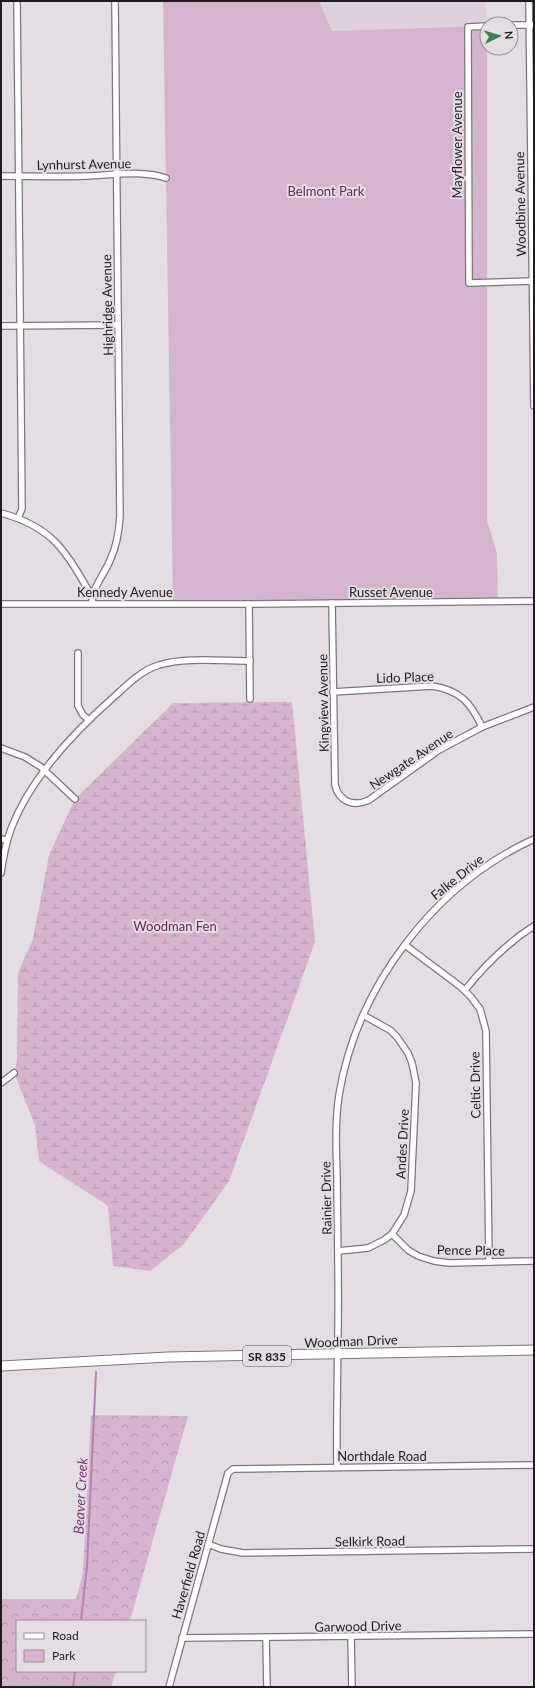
<svg xmlns="http://www.w3.org/2000/svg" width="535" height="1688" font-family="Lato,sans-serif">
	<style>
		.built { fill: #ded0dc }
		.forest { fill: url(#forest-crowns) }
		.wetland { fill: url(#wetland-marsh) }
		.park { fill: #d5b4cf }
		.lines { fill: none; stroke-linecap: round; stroke-linejoin: round }
		.stream { stroke: #b381ab; stroke-width: 2 }
		.minor-casing { stroke: #7d767c; stroke-width: 8 }
		.primary-casing { stroke: #7d767c; stroke-width: 11 }
		.minor { stroke: #fff; stroke-width: 5.5 }
		.primary { stroke: #fff; stroke-width: 9 }
		.labels { text-anchor: middle; dominant-baseline: central; stroke-width: 4; stroke-linejoin: round; paint-order: stroke }
		.shield { fill: #e5dde4; stroke: #5a565a; stroke-width: 1 }
		.shield-label { font-size: 12px; font-weight: bold; fill: #1f1c1f }
		.street-label { font-size: 13px; fill: #1f1c1f; stroke: #e5dde4 }
		.park-label { font-size: 13px; fill: #66285f; stroke: #e5dde4 }
		.water-label { font-size: 14px; font-style: italic; fill: #77386f; stroke: #e5dde4 }
	</style>
	<defs>
		<pattern id="forest-crowns" width="20" height="18" patternUnits="userSpaceOnUse"><rect width="20" height="18" fill="#d5b4cf"/><path d="M2 6a3 3 0 1 1 6 0M12 15a3 3 0 1 1 6 0" fill="none" stroke="#b69ab1"/></pattern>
		<pattern id="wetland-marsh" width="20" height="14" patternUnits="userSpaceOnUse"><rect width="20" height="14" fill="#d5b4cf"/><path d="M1 5h8M5 5V1M11 12h8M15 12V8" fill="none" stroke="#b69ab1"/></pattern>
	</defs>
	<rect width="100%" height="100%" fill="#e5dde4"/>
	<polygon class="built" points="319,1 486,1 487,26 332,31"/>
	<polygon class="forest" points="91,1415 188,1416 130,1621 17,1621 17,1671 116,1671 111,1687 1,1687 1,1599 76,1599 83,1572"/>
	<polygon class="wetland" points="292,702 315,942 229,1181 184,1244 150,1271 113,1266 108,1206 39,1161 35,1125 14,1073 17,1061 18,973 33,939 49,855 75,799 173,703"/>
	<polygon class="park" points="163,1 319,1 332,31 487,26 487,521 497,553 498,602 173,603"/>
	<g class="lines">
		<g class="stream">
			<polyline points="81,1621 87,1566 96,1372"/>
			<polyline points="73,1687 75,1671"/>
		</g>
		<defs>
			<g id="minor">
				<polyline points="17,1 22,509 18,518"/>
				<polyline points="529,1 534,406"/>
				<polyline points="511,25 534,25"/>
				<polyline points="487,26 468,27 469,283 534,281"/>
				<path d="M1 176C30 176 58 177 87 176 113 175 141 170 166 178"/>
				<polyline points="1,326 118,325"/>
				<path d="M1 513C49 526 65 548 88 590L92 594"/>
				<path d="M92 603C92 587 105 574 111 558 117 545 119 531 120 516L115 1"/>
				<path d="M332 603 335 785C339 802 354 807 369 800L439 750 482 727 534 707"/>
				<polyline points="1,604 249,604 534,601"/>
				<polyline points="249,604 250,699"/>
				<polyline points="78,653 78,706 83,715 89,720"/>
				<path d="M333 692 432 686C460 690 471 703 482 727"/>
				<polyline points="1,748 25,757 41,767 75,799"/>
				<polyline points="1,839 7,840"/>
				<path d="M1 873C3 858 6 843 11 829 30 779 75 731 115 696 128 684 142 670 159 665 184 657 223 661 250 661"/>
				<polyline points="405,945 461,987 471,997 480,1009 486,1031 489,1262"/>
				<path d="M465 990C485 965 507 943 534 926"/>
				<polyline points="1,1083 14,1073"/>
				<polyline points="392,1234 408,1250 418,1256 434,1261 449,1263 534,1261"/>
				<polyline points="338,1251 368,1248 384,1240 392,1234 404,1215 411,1191 416,1083 412,1063 408,1053 397,1037 390,1030 363,1015"/>
				<path d="M337 1467C336 1402 339 1337 338 1272 338 1240 337 1208 337 1176 336 1149 335 1122 339 1095 357 986 434 885 534 839"/>
				<polyline points="208,1544 221,1549 243,1553 534,1549"/>
				<polyline points="351,1637 352,1687"/>
				<polyline points="182,1638 534,1634"/>
				<polyline points="266,1638 267,1687"/>
				<polyline points="169,1687 228,1473 233,1469 534,1465"/>
			</g>
			<polyline id="primary" points="1,1366 168,1357 534,1350"/>
		</defs>
		<use href="#minor" class="minor-casing"/>
		<use href="#primary" class="primary-casing"/>
		<use href="#minor" class="minor"/>
		<use href="#primary" class="primary"/>
	</g>
	<g class="labels">
		<rect class="shield" x="243" y="1346" width="48" height="20" rx="3"/>
		<g class="shield-label">
			<text x="267" y="1356">SR 835</text>
		</g>
		<g class="street-label">
			<text transform="translate(457 145) rotate(-90)">Mayflower Avenue</text>
			<text transform="translate(84 164) rotate(-1)">Lynhurst Avenue</text>
			<text transform="translate(520 204) rotate(-91)">Woodbine Avenue</text>
			<text transform="translate(107 305) rotate(-91)">Highridge Avenue</text>
			<text x="125" y="592">Kennedy Avenue</text>
			<text x="391" y="592">Russet Avenue</text>
			<text transform="translate(405 677) rotate(-2)">Lido Place</text>
			<text transform="translate(323 703) rotate(-91)">Kingview Avenue</text>
			<text transform="translate(411 759) rotate(-34)">Newgate Avenue</text>
			<text transform="translate(457 877) rotate(-39)">Falke Drive</text>
			<text transform="translate(475 1085) rotate(-91)">Celtic Drive</text>
			<text transform="translate(402 1144) rotate(-87)">Andes Drive</text>
			<text transform="translate(326 1198) rotate(-91)">Rainier Drive</text>
			<text transform="translate(471 1250) rotate(1)">Pence Place</text>
			<text transform="translate(351 1341) rotate(-2)">Woodman Drive</text>
			<text x="382" y="1456">Northdale Road</text>
			<text transform="translate(370 1541) rotate(-1)">Selkirk Road</text>
			<text transform="translate(188 1575) rotate(-74)">Haverfield Road</text>
			<text transform="translate(358 1626) rotate(-1)">Garwood Drive</text>
		</g>
		<g class="park-label">
			<text x="326" y="191">Belmont Park</text>
			<text x="175" y="926">Woodman Fen</text>
		</g>
		<g class="water-label">
			<text transform="translate(80 1496) rotate(-87)">Beaver Creek</text>
		</g>
	</g>
	<rect width="535" height="1688" fill="none" stroke="#1f1c1f" stroke-width="4"/>
	<rect x="16" y="1620" width="130" height="52" fill="#e5dde4" stroke="#969095"/>
	<rect x="24" y="1633" width="20" height="6" fill="#ffffff" stroke="#969095"/>
	<text x="52" y="1640" font-size="12" fill="#1f1c1f">Road</text>
	<rect x="24" y="1650" width="20" height="12" fill="#d5b4cf" stroke="#969095"/>
	<text x="52" y="1660" font-size="12" fill="#1f1c1f">Park</text>
	<g transform="translate(499 36) rotate(85)"><circle r="19" fill="#e5dde4" stroke="#969095"/>
	<path d="M0-3L7 15L0 10L-7 15Z" fill="#36814f"/>
	<text y="-6" font-size="11" font-weight="bold" text-anchor="middle" fill="#1f1c1f">N</text>
	</g>
</svg>
